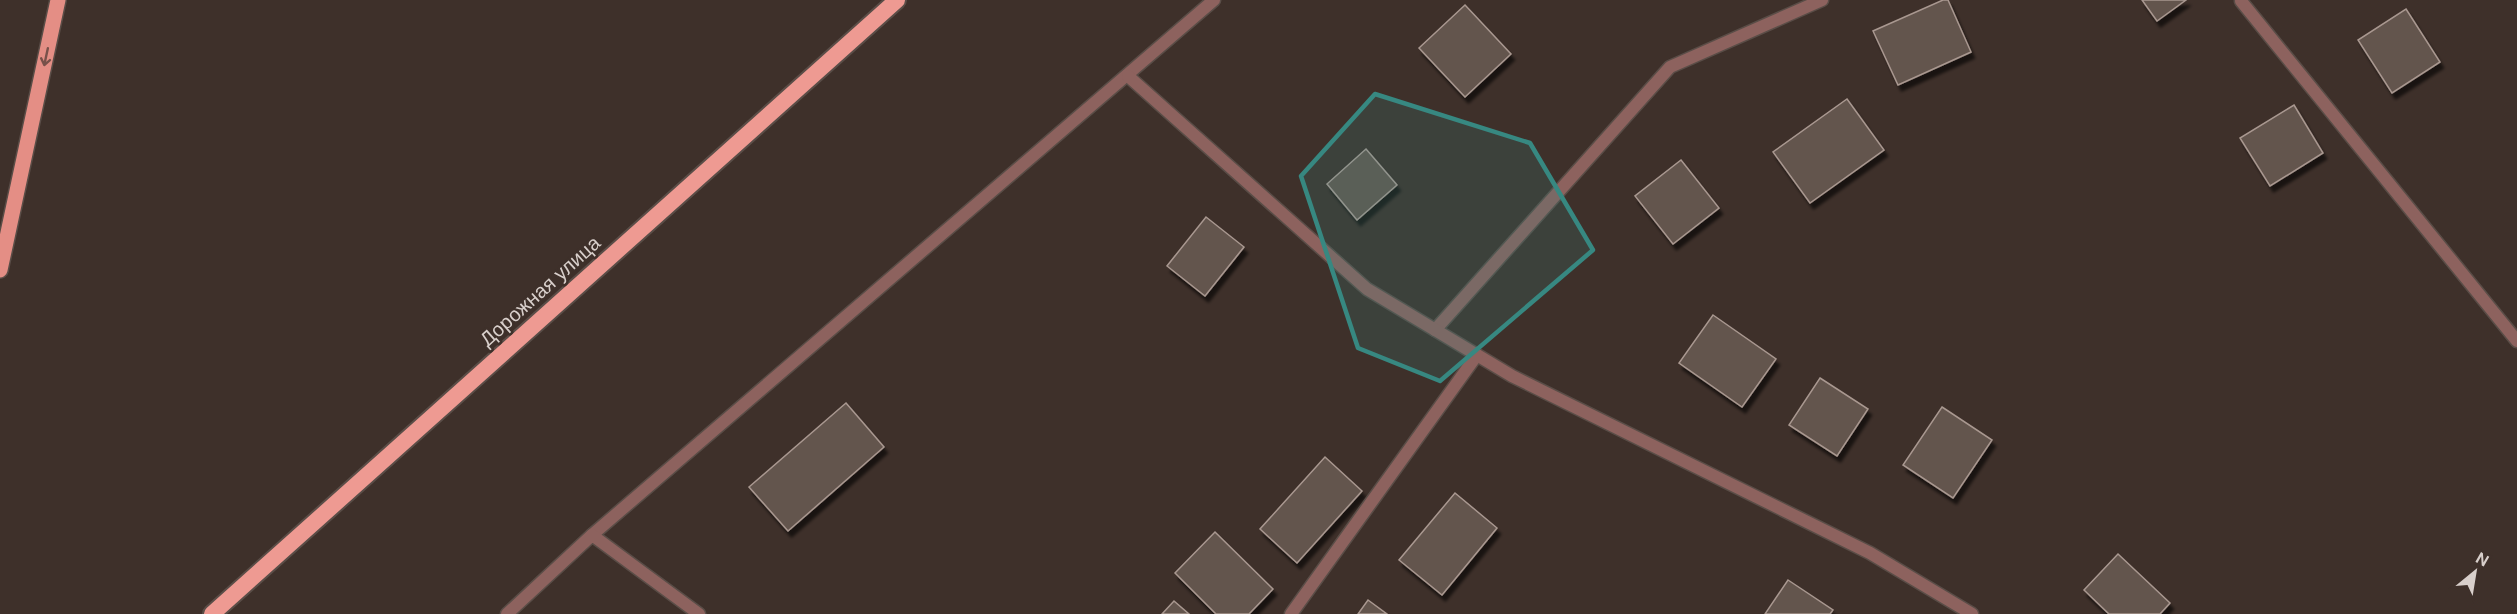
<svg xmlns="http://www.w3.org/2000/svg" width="2517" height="614" font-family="'DM Sans',sans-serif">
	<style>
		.building { fill: #63544d; stroke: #a99890; stroke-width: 1.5; filter: url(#shadow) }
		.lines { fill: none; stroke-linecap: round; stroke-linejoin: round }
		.service-casing { stroke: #5a4d47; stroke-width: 15 }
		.minor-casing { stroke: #5a4d47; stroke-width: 15 }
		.primary-casing { stroke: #5a4d47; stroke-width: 18 }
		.trunk-casing { stroke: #5a4d47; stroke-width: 20 }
		.service { stroke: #8d625e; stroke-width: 12 }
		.minor { stroke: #8d625e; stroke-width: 12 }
		.primary { stroke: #e48e85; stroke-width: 15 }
		.trunk { stroke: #ee9a92; stroke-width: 16 }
		.oneway { stroke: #78514a }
		.marked { fill: #378881; fill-opacity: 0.2; stroke: #378881; stroke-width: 4.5; stroke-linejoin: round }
		.labels { text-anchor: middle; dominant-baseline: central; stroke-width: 5; stroke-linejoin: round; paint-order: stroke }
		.street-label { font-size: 20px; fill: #d8cfcb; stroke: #3e302a }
	</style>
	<defs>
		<filter id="shadow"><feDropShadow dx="3.5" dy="6" stdDeviation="1.5" flood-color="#0009"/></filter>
	</defs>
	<rect width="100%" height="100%" fill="#3e302a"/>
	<g class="building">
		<polygon points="1943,0 1948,0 1971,52 1898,85 1873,31"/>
		<polygon points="2142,0 2186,0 2157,21"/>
		<polygon points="1465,5 1511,54 1465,97 1419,48"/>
		<polygon points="2406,9 2440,62 2392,93 2358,40"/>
		<polygon points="1847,99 1884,150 1810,203 1773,152"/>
		<polygon points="2294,105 2323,153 2270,186 2240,138"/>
		<polygon points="1366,149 1397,185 1357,220 1327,184"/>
		<polygon points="1681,160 1719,208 1673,244 1635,196"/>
		<polygon points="1206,217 1244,247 1205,296 1167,266"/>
		<polygon points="1713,315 1776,359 1742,407 1679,363"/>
		<polygon points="1820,378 1868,409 1837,456 1789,425"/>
		<polygon points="846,403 884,447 788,531 749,487"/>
		<polygon points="1942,407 1992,440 1953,498 1903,465"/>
		<polygon points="1325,457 1362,491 1297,563 1260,529"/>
		<polygon points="1455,493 1497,528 1442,595 1399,560"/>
		<polygon points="1215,532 1273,589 1249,614 1216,614 1175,573"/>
		<polygon points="2118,554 2170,603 2160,614 2109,614 2084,590"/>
		<polygon points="1788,580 1833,610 1830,614 1765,614"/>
		<polygon points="1368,600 1387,614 1358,614"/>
		<polygon points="1174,601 1189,614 1162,614"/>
	</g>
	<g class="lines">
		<defs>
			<g id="service">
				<polyline points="1435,330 1670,67 1822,0"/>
				<polyline points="592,535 1214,0"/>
			</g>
			<g id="minor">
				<polyline points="2241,1 2517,341"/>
				<polyline points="1128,76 1367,289 1512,376 1870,553 1972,614"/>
				<polyline points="507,614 592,535 699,614"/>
				<polyline points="1291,614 1477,355"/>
			</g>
			<polyline id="primary" points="0,270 58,0"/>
			<polyline id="trunk" points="212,614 897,0"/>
		</defs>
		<use href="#service" class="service-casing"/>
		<use href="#minor" class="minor-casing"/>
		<use href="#primary" class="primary-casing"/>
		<use href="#trunk" class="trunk-casing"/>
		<use href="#service" class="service"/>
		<use href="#minor" class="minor"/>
		<use href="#primary" class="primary"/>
		<use href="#trunk" class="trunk"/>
	</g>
	<defs><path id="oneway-shaft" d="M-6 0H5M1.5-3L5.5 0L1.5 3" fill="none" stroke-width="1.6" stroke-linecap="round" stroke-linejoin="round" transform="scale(1.5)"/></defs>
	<use class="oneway" href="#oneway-shaft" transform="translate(46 57) rotate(102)"/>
	<path class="marked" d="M1375 94 1530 143 1593 250 1440 381 1358 348 1301 176Z"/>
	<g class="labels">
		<g class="street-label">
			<text transform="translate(540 291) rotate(-42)">Дорожная улица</text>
		</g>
	</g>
	<g transform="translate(2475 572) rotate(30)" stroke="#3e302a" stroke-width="4.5" paint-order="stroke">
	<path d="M0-4.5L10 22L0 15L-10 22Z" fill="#d8cfcb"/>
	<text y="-9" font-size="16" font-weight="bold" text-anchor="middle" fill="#d8cfcb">N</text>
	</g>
</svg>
